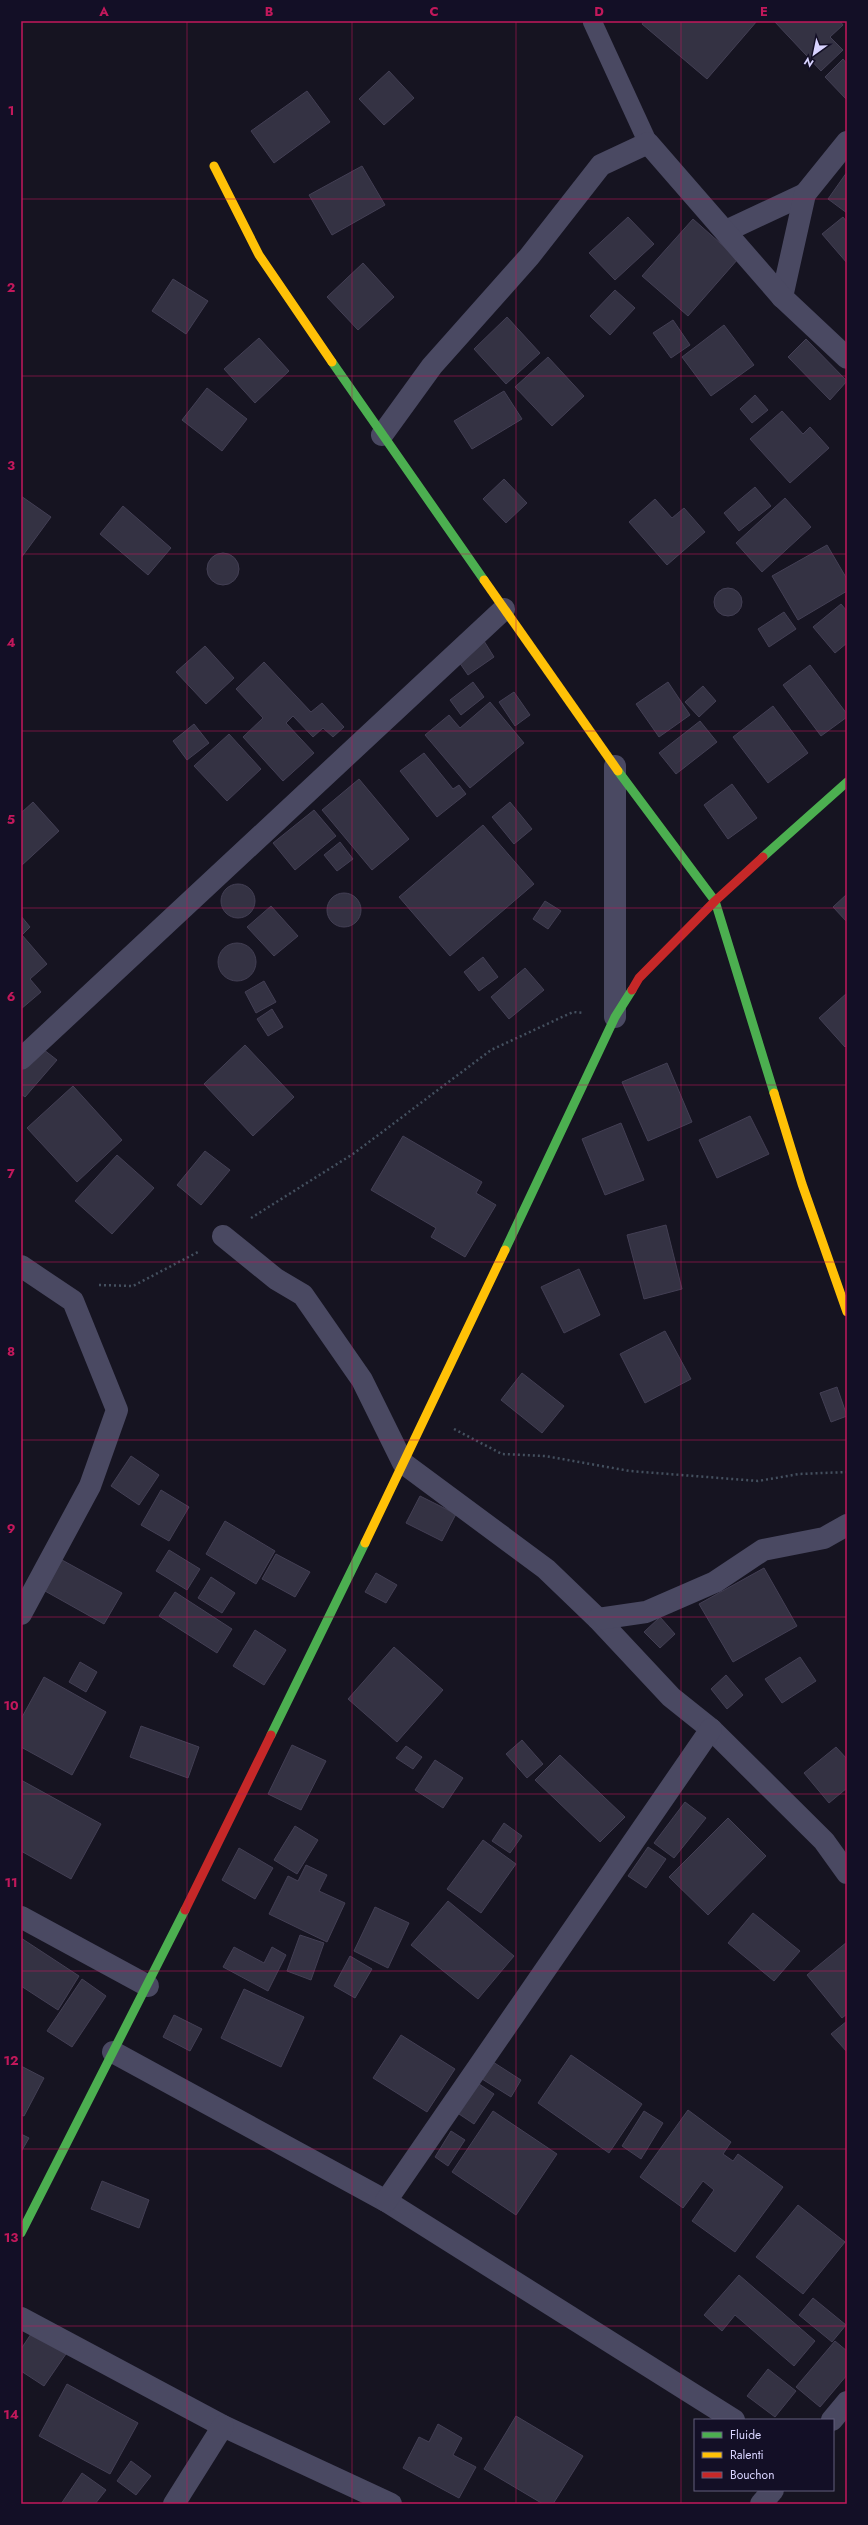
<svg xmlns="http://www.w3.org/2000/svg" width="868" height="2525" font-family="Jost,sans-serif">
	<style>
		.building { fill: #343243; stroke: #433f54 }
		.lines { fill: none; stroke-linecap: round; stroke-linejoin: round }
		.path { stroke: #44505f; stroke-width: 2.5; stroke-dasharray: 2 3; stroke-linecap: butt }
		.lane { stroke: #4a4962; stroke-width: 19 }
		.street { stroke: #4a4962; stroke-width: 22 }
		.fast { stroke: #4caf50; stroke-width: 9 }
		.slow { stroke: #ffc107; stroke-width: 9 }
		.jam { stroke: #c62828; stroke-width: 9 }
		.grid { fill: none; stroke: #c2185b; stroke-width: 1; stroke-opacity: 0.55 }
		.neatline { fill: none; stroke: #c2185b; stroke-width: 1.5 }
		.grid-label { font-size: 13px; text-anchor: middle; font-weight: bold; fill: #c2185b }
	</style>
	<rect width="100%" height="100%" fill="#161421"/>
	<g class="building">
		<polygon points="644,21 757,21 707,79 642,24"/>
		<polygon points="774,21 840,21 843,25 830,37 843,50 821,71"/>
		<polygon points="843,59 847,64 847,100 825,77"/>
		<polygon points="389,71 414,98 384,125 359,99"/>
		<polygon points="307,91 330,122 274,163 251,131"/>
		<polygon points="362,166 385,205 332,235 309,195"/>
		<polygon points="847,172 847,213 828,199"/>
		<polygon points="628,217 654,244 615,280 589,253"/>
		<polygon points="843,217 847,222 847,263 822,234"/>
		<polygon points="693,219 738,259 688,316 642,276"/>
		<polygon points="363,263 394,297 358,330 327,297"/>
		<polygon points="173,279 208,301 186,334 152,311"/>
		<polygon points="615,290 635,308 610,335 590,316"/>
		<polygon points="507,317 540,353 506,384 474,349"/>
		<polygon points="673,320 690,345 671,358 653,333"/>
		<polygon points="724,325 754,365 711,396 682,357"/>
		<polygon points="259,338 289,371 255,403 224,369"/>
		<polygon points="806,339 847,381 830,400 788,357"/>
		<polygon points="548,357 584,396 552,426 515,387"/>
		<polygon points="207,388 247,419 222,451 182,420"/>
		<polygon points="504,391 522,419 472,449 454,421"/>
		<polygon points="755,395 768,410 752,423 740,409"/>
		<polygon points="782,411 803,434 810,427 829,448 790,483 750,439"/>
		<polygon points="504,479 527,503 506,523 483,499"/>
		<polygon points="755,487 771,506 739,531 724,513"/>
		<polygon points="21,496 51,517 21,558"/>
		<polygon points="785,498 811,527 762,572 736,543"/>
		<polygon points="655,499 672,518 684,508 705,532 667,565 629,522"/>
		<polygon points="123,506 171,548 148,575 100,534"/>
		<polygon points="827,545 847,579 847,591 798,620 772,576"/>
		<circle cx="223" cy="569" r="16"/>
		<circle cx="728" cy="602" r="14"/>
		<polygon points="841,604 847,611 847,643 835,653 813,627"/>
		<polygon points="784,612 796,629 769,647 758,629"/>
		<polygon points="484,641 494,657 468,675 457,659"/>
		<polygon points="205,646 234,678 206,704 176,672"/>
		<polygon points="264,662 311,712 322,703 344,727 333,737 323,728 313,737 293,716 286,723 314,753 283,781 243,737 263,718 236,689"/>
		<polygon points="810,665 847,714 847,717 821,736 783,685"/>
		<polygon points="473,682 484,697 461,715 450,700"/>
		<polygon points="668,682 690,715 659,737 636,704"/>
		<polygon points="703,686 716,701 699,717 685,702"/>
		<polygon points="514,692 530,715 515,726 499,702"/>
		<polygon points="490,702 524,743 470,788 425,735 449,715 460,728"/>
		<polygon points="773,706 808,753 768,783 733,737"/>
		<polygon points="700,721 717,742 676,774 659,753"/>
		<polygon points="194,724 209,743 187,760 173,741"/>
		<polygon points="229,734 261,769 227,801 194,766"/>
		<polygon points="424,753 453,789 459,785 466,794 437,817 400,771"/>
		<polygon points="359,779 409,839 372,870 322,810"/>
		<polygon points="732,784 757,818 728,839 704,805"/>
		<polygon points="33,802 59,831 21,866 21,813"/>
		<polygon points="510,802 532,829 514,844 492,817"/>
		<polygon points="314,810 336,836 295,870 273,843"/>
		<polygon points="483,825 534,884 450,956 399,897"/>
		<polygon points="340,842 353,859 337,871 324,855"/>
		<circle cx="238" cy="901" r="17"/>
		<circle cx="344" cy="910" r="17"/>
		<polygon points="847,894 847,922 833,907"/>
		<polygon points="545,901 561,911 548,929 533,919"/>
		<polygon points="271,906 298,936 274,956 247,927"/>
		<polygon points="21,916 30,927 22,935 47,964 30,979 41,992 21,1009"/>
		<circle cx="237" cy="962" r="19"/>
		<polygon points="483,957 498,977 479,991 464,972"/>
		<polygon points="525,968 544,990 509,1019 491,997"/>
		<polygon points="264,981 276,1002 256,1013 245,992"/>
		<polygon points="847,993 847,1045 845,1047 819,1018"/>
		<polygon points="272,1009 283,1027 268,1036 257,1019"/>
		<polygon points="245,1045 294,1097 253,1136 204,1084"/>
		<polygon points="39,1046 57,1060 25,1097 21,1094 21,1067"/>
		<polygon points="667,1063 692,1122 648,1141 622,1082"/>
		<polygon points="73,1086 122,1140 77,1182 27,1128"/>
		<polygon points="750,1116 769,1154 717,1178 699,1140"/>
		<polygon points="621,1123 644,1180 605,1195 582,1139"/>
		<polygon points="403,1136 482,1182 476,1193 496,1205 465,1257 431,1237 436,1228 371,1190"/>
		<polygon points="205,1151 230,1170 201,1205 177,1185"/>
		<polygon points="117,1155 154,1188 112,1234 75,1201"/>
		<polygon points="666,1225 682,1289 644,1299 627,1235"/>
		<polygon points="579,1269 600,1315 564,1333 541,1287"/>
		<polygon points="665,1331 691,1379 645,1403 620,1354"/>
		<polygon points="522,1373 564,1406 542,1433 501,1400"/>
		<polygon points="837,1387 847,1416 831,1422 820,1393"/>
		<polygon points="131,1456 159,1475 139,1505 111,1486"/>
		<polygon points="161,1490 189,1507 169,1541 141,1525"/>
		<polygon points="420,1496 456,1514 442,1541 406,1523"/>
		<polygon points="225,1521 275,1551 256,1584 206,1554"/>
		<polygon points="169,1550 200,1569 187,1590 156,1571"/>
		<polygon points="276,1554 310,1572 295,1597 262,1579"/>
		<polygon points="62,1560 122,1593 104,1624 45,1591"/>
		<polygon points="764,1568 797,1626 733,1662 699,1604"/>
		<polygon points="376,1573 397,1585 386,1603 365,1592"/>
		<polygon points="211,1577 235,1593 222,1613 198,1598"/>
		<polygon points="175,1592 232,1629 217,1653 159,1616"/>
		<polygon points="660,1617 675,1634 660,1648 644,1632"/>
		<polygon points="255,1630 286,1650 264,1685 233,1666"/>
		<polygon points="394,1647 443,1690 397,1742 348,1699"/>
		<polygon points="800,1657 816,1681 782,1703 765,1679"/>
		<polygon points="80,1662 97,1672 86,1692 69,1682"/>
		<polygon points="726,1675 743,1695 727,1709 711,1689"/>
		<polygon points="44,1677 106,1712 72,1775 21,1747 21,1719"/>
		<polygon points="141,1726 199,1747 188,1778 130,1757"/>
		<polygon points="522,1740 543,1764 527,1778 506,1754"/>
		<polygon points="292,1745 326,1761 301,1810 268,1794"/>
		<polygon points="406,1746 422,1757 413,1769 396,1758"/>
		<polygon points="836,1747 847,1759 847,1788 829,1803 804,1773"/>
		<polygon points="560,1755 625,1817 600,1842 535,1780"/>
		<polygon points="435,1760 463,1778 443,1808 415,1790"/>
		<polygon points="21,1780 101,1824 71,1879 21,1851"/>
		<polygon points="685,1802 706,1818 674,1858 654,1843"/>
		<polygon points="728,1818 766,1856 708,1915 669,1877"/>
		<polygon points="504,1823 522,1836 510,1853 492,1841"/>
		<polygon points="295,1826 318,1840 297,1874 274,1860"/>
		<polygon points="483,1840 516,1864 481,1913 447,1889"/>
		<polygon points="648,1847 666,1859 646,1888 628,1876"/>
		<polygon points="239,1848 273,1868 255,1899 222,1880"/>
		<polygon points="306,1865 327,1875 319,1891 345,1903 327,1942 269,1914 288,1876 298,1881"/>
		<polygon points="448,1901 514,1956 478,1999 411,1945"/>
		<polygon points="375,1907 409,1923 388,1968 354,1951"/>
		<polygon points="753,1913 800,1951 774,1981 728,1943"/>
		<polygon points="300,1935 324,1943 311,1980 287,1971"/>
		<polygon points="21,1938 79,1976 58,2010 21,1986"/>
		<polygon points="847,1942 847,2014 842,2018 807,1975"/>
		<polygon points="234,1947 264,1963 272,1947 286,1955 268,1991 223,1967"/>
		<polygon points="350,1956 372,1969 355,1998 334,1986"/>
		<polygon points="82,1979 106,1996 72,2047 47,2031"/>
		<polygon points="244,1989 304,2017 281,2067 221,2038"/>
		<polygon points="174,2015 202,2029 190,2051 163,2037"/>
		<polygon points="847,2021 847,2052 831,2034"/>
		<polygon points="401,2035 455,2069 427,2112 373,2078"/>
		<polygon points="571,2055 642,2104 609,2153 538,2103"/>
		<polygon points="493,2062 521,2080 511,2097 482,2079"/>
		<polygon points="21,2066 44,2078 24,2116 21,2115"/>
		<polygon points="476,2082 494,2094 474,2124 456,2112"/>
		<polygon points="688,2110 731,2142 723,2154 733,2161 738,2154 783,2187 735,2252 692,2221 714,2190 703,2181 683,2208 640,2177"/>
		<polygon points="493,2111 557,2154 516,2215 452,2172"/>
		<polygon points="644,2111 663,2123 641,2159 622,2146"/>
		<polygon points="451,2131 465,2140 448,2166 435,2157"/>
		<polygon points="21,2134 29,2138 21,2152"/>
		<polygon points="102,2181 149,2200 139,2228 91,2209"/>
		<polygon points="798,2205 845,2242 803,2294 756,2257"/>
		<polygon points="739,2275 815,2341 794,2366 735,2315 722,2331 704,2315"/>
		<polygon points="813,2298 846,2325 832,2342 799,2315"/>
		<polygon points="35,2328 68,2351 44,2386 21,2371 21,2349"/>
		<polygon points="835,2341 847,2351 847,2375 820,2407 796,2387"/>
		<polygon points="768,2369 796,2391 775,2417 747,2396"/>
		<polygon points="67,2384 138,2423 110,2474 39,2436"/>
		<polygon points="516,2416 583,2456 553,2504 543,2504 484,2469"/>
		<polygon points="438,2424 462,2438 453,2455 476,2467 459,2498 403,2468 419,2437 429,2442"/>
		<polygon points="131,2461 151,2476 136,2495 117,2481"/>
		<polygon points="82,2473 106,2490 95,2504 61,2504"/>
	</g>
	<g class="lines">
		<g class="path">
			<polyline points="251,1218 353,1154 491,1050 573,1012 584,1013"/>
			<polyline points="99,1285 133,1286 198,1252"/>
			<polyline points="454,1429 502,1454 545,1456 630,1471 758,1481 799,1474 847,1472"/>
		</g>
		<polyline class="lane" points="592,21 648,143"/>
		<g class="street">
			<polyline points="726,231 805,194"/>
			<polyline points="782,297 805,194 847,142"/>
			<polyline points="382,435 432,366 529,257 601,165 648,143 782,297 847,358"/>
			<polyline points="615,1017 615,766"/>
			<polyline points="21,1059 504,609"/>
			<polyline points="223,1236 276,1279 303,1295 362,1380 403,1463 546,1569 598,1619 671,1697 711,1729 824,1841 847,1873"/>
			<polyline points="21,1266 73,1301 117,1410 90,1486 21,1614"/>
			<polyline points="598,1619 646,1612 715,1582 763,1550 824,1538 847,1525"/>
			<polyline points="21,1917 148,1986"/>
			<polyline points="113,2052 386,2201 734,2420"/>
			<polyline points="386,2201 711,1729"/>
			<polyline points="21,2318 223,2426 391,2504"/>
			<polyline points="832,2420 847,2402"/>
			<polyline points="174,2504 223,2426"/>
			<polyline points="761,2504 773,2490"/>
		</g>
		<g class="fast">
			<polyline points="332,362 484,580"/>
			<polyline points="618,771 715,901 774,1093"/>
			<polyline points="763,857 847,782"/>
			<polyline points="505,1250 615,1017 632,990"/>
			<polyline points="271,1735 365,1543"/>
			<polyline points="21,2233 185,1910"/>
		</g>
		<g class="slow">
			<polyline points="214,166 259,255 332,362"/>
			<polyline points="484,580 618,771"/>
			<polyline points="774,1093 802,1184 847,1312"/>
			<polyline points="365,1543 505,1250"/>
		</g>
		<g class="jam">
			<polyline points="632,990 639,978 715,901 763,857"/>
			<polyline points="185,1910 271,1735"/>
		</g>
	</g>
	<path class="grid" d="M187 21V2504M352 21V2504M516 21V2504M681 21V2504M21 199H847M21 376H847M21 554H847M21 731H847M21 908H847M21 1085H847M21 1262H847M21 1440H847M21 1617H847M21 1794H847M21 1971H847M21 2149H847M21 2326H847"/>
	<rect width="868" height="2525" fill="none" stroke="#130f26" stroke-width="44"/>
	<rect x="694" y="2419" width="140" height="72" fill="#130f26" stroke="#625e7d"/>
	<rect x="702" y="2432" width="20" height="6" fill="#4caf50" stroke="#625e7d"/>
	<text x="730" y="2439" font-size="12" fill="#d9d4ff">Fluide</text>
	<rect x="702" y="2452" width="20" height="6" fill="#ffc107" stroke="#625e7d"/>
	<text x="730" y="2459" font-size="12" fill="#d9d4ff">Ralenti</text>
	<rect x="702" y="2472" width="20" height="6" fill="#c62828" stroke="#625e7d"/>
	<text x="730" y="2479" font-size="12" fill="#d9d4ff">Bouchon</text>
	<g transform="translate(814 54) rotate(213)" stroke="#130f26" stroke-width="3" paint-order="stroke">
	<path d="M0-3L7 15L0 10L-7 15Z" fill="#d9d4ff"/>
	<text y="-6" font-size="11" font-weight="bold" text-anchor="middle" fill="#d9d4ff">N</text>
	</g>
	<rect x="22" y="22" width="824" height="2481" class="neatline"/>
	<g class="grid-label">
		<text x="104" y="16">A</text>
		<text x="269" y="16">B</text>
		<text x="434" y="16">C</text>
		<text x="599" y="16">D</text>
		<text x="764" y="16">E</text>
		<text x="11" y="115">1</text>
		<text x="11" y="292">2</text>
		<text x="11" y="470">3</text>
		<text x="11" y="647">4</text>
		<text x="11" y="824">5</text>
		<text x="11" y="1001">6</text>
		<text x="11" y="1178">7</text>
		<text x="11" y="1356">8</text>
		<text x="11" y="1533">9</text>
		<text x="11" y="1710">10</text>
		<text x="11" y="1887">11</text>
		<text x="11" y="2065">12</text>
		<text x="11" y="2242">13</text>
		<text x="11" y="2419">14</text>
	</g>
</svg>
